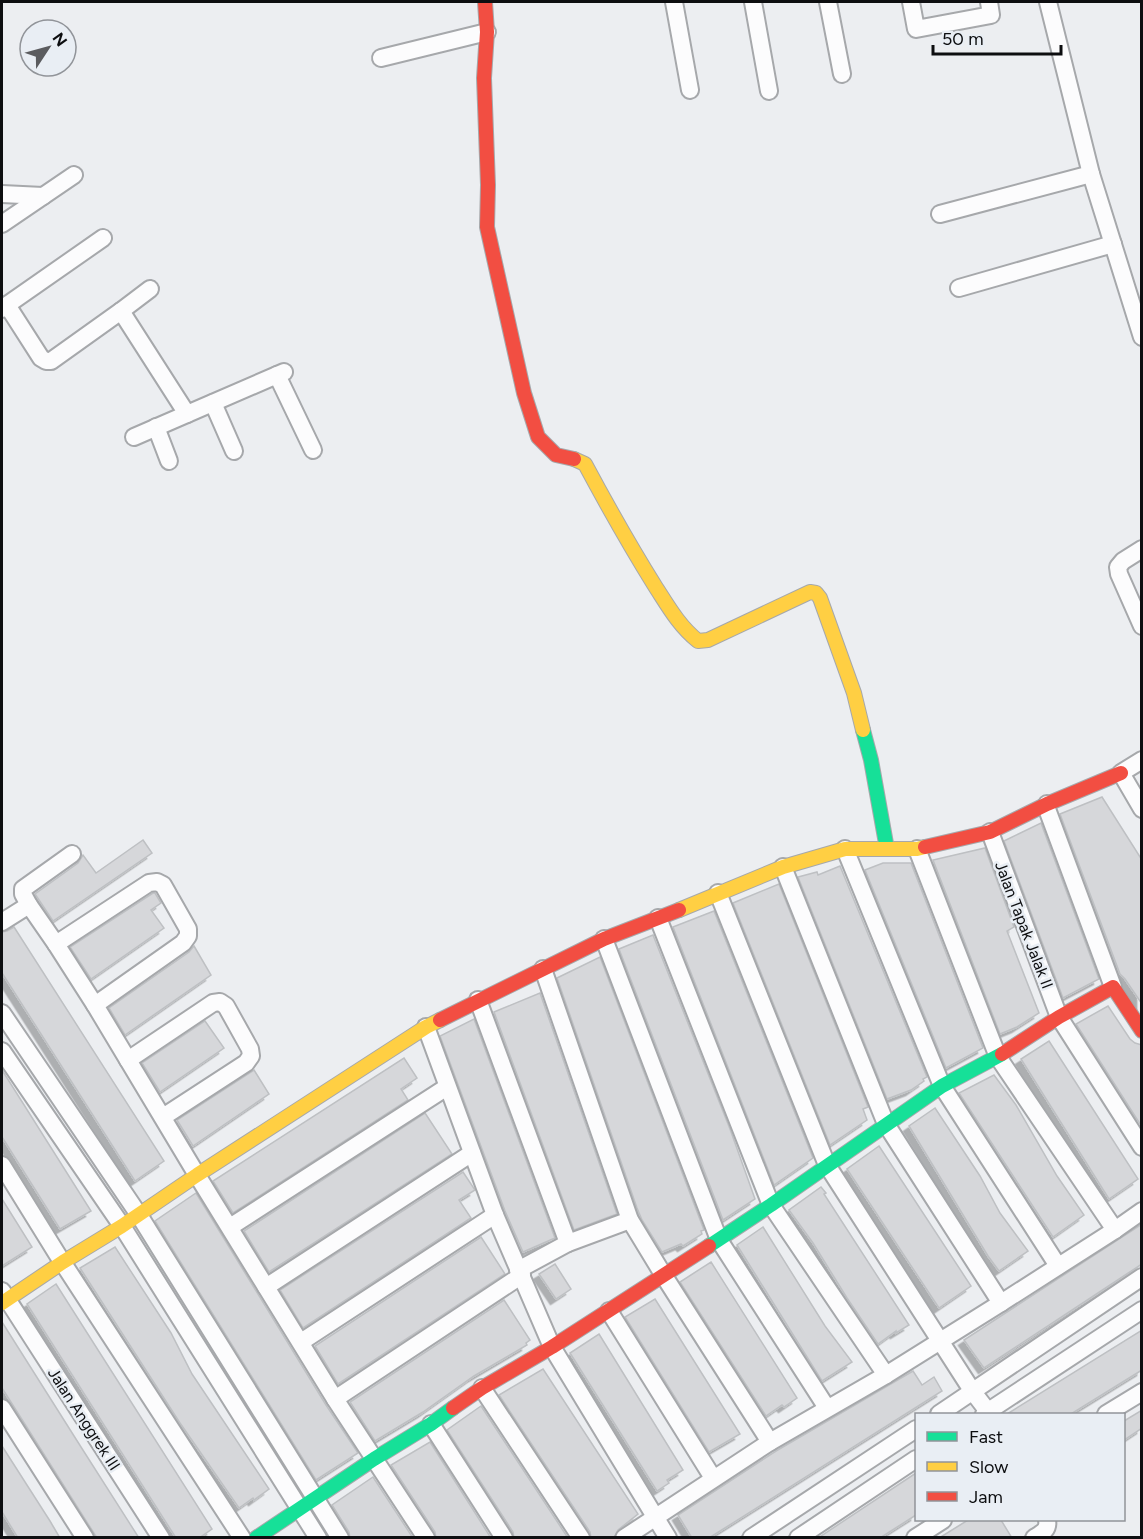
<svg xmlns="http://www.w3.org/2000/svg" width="1143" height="1539" font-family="Figtree,sans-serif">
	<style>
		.building { fill: #d6d7da; stroke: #bec0c3; stroke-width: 1.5; filter: url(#shadow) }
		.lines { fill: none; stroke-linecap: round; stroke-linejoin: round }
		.street-casing { stroke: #a6a8ab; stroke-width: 20 }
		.fast-casing { stroke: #a6a8ab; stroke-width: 16 }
		.slow-casing { stroke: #a6a8ab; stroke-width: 16 }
		.jam-casing { stroke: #a6a8ab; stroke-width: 16 }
		.street { stroke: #fcfcfd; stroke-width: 16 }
		.fast { stroke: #16e098; stroke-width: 14 }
		.slow { stroke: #ffcf43; stroke-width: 14 }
		.jam { stroke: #f24e42; stroke-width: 14 }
		.labels { text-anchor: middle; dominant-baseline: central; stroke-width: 5; stroke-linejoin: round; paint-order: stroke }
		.street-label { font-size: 16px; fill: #0d0e10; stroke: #e9eef4 }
	</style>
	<defs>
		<filter id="shadow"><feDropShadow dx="-5.5" dy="5.5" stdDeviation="0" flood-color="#0004"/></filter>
	</defs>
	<rect width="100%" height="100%" fill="#eceef1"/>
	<g class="building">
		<polygon points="1102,797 1142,860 1142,1004 1125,979 1120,974 1060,814"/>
		<polygon points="1041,823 1099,979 1063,998 1004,841"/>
		<polygon points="143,840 152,853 53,921 35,894 78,863 83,855 96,873"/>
		<polygon points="985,848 1014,927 1007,931 1039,1013 1017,1027 1000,1034 933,860"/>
		<polygon points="883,863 911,863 983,1048 946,1068 865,870"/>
		<polygon points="840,866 927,1077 923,1079 924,1081 911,1090 887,1099 798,877 817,872 818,875"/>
		<polygon points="779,884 868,1107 863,1109 867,1120 830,1145 733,903"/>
		<polygon points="153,893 155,893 161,903 151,910 164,928 91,979 70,947"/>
		<polygon points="714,911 813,1158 774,1185 673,927"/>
		<polygon points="14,927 164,1161 135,1181 2,973 2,932 7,931"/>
		<polygon points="653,935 730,1129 755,1199 723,1220 619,949"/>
		<polygon points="194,946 211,975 125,1035 109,1008 189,952"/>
		<polygon points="600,957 704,1230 701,1231 702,1234 683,1246 681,1244 662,1252 642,1220 637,1208 557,978"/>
		<polygon points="540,993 617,1214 574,1230 494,1012"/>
		<polygon points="1108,1006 1130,1039 1135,1043 1142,1045 1142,1127 1076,1024"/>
		<polygon points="474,1019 555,1238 523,1252 505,1211 440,1036"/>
		<polygon points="205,1021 224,1048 160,1092 142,1063"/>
		<polygon points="1049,1041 1138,1179 1109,1199 1021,1059"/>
		<polygon points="404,1058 417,1078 401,1089 408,1100 233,1213 213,1181"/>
		<polygon points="2,1070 91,1211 60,1229 2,1137"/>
		<polygon points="254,1070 269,1094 193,1146 177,1120"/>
		<polygon points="994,1075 1016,1105 1057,1176 1084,1215 1053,1237 959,1093"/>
		<polygon points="935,1108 980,1176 1000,1213 1028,1251 999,1271 988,1256 909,1126"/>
		<polygon points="425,1113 452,1154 269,1272 244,1231"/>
		<polygon points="879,1146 971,1286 939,1308 847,1169"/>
		<polygon points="463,1172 475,1190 459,1200 471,1218 303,1328 280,1290"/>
		<polygon points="821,1187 826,1193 824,1194 909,1325 896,1333 896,1331 878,1344 847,1298 813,1243 789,1210"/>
		<polygon points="196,1193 326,1405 358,1453 316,1480 155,1221"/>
		<polygon points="2,1199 32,1247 2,1266"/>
		<polygon points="1142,1224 1142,1264 984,1368 964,1340"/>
		<polygon points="763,1227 825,1326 852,1362 822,1381 737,1245"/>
		<polygon points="481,1237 505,1274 338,1384 315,1346"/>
		<polygon points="115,1247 171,1333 192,1374 269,1489 254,1500 253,1498 239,1508 180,1423 80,1268"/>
		<polygon points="711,1262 797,1398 784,1407 782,1405 766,1416 680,1282"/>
		<polygon points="555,1264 571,1289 556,1299 539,1274"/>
		<polygon points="56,1284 212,1529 199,1538 176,1538 27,1304"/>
		<polygon points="655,1299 740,1434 709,1452 625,1317"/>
		<polygon points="504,1300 530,1340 526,1343 527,1345 474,1376 423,1412 375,1441 350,1402"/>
		<polygon points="2,1322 81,1447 139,1538 97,1538 2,1388"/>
		<polygon points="1142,1330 1142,1370 1071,1414 1007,1414"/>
		<polygon points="599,1334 683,1470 667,1480 669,1483 657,1491 570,1353"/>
		<polygon points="543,1369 638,1514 618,1530 614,1538 591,1538 590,1532 499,1395"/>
		<polygon points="913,1371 922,1385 934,1377 942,1391 709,1538 692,1538 678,1515 776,1451"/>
		<polygon points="481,1406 568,1538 514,1538 513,1532 447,1430"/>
		<polygon points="1142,1410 1142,1428 1124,1440 1124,1421"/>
		<polygon points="430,1442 491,1538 436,1538 435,1532 391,1465"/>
		<polygon points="2,1446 50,1521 60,1538 18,1538 2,1512"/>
		<polygon points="916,1473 916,1515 880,1538 818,1538"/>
		<polygon points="373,1477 413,1538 350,1538 349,1532 332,1505"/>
		<polygon points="968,1520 1001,1520 1012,1538 939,1538"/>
	</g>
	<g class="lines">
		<defs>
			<g id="street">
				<polyline points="674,2 690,90"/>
				<polyline points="753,2 769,91"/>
				<polyline points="828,2 842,74"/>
				<polyline points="911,2 916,29 991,15 989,2"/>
				<polyline points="1048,2 1091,174 1142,337"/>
				<polyline points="381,58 487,32"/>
				<polyline points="2,194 43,196"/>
				<polyline points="940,214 1091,174"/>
				<polyline points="2,224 74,175"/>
				<polyline points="959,288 1113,244"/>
				<polyline points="7,305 103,238"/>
				<polyline points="2,309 7,305 41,358 46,361 51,361 121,311 187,414 284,372"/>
				<polyline points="121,311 150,289"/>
				<polyline points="277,375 313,450"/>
				<polyline points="213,403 234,451"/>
				<polyline points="156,427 169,461"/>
				<polyline points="134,437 187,414"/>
				<polyline points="1142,549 1123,561 1118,567 1119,574 1142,626"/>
				<polyline points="1142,760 1121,773 1142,809"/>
				<polyline points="1047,804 1047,809 1113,987"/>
				<polyline points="990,832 1059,1017 1142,1147"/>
				<polyline points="845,849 942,1086 1058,1266"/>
				<polyline points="917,849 998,1057 1115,1230"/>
				<polyline points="72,854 23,889 23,894 29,905 56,944 95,1005 197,1175 335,1399 426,1538"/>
				<polyline points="783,867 886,1124 1001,1303"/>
				<polyline points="718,893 827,1165 973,1392 990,1414"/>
				<polyline points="658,918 771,1205 886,1375"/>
				<polyline points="2,922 29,905"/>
				<polyline points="604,939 719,1240 827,1408"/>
				<polyline points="56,944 149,883 157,882 163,885 188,929 188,936 183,943 95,1005"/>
				<polyline points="543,969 630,1220 664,1276 770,1442"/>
				<polyline points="478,1000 568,1243"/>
				<polyline points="2,1013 139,1215 340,1538"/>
				<polyline points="426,1027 495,1215 552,1347 668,1538"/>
				<polyline points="2,1051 122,1226 318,1538"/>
				<polyline points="128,1060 213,1003 220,1002 226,1006 250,1049 251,1056 246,1063 163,1117"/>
				<polyline points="2,1165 59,1257 242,1538"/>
				<polyline points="230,1227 447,1087"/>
				<polyline points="518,1270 568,1243 630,1220"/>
				<polyline points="266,1287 472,1153"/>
				<polyline points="2,1291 161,1538"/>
				<polyline points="609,1311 713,1478"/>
				<polyline points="301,1342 495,1215"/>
				<polyline points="482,1388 581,1538"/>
				<polyline points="335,1399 522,1275"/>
				<polyline points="2,1408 85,1538"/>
				<polyline points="939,1414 1142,1277"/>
				<polyline points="984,1414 1142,1310"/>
				<polyline points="1106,1414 1142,1392"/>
				<polyline points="431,1424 504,1538"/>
				<polyline points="624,1538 770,1442 886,1375 1001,1303 1115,1230 1142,1211"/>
				<polyline points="751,1538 916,1429"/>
				<polyline points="798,1538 916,1459"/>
				<polyline points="915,1538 943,1520"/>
				<path d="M1034 1538C1042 1533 1049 1530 1047 1520"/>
			</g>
			<g id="fast">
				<polyline points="863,730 871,760 887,849"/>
				<polyline points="709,1246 771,1205 942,1086 1002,1054"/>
				<polyline points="256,1538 374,1459 431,1424 453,1408"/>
			</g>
			<g id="slow">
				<path d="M574 459 585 464C607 505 630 546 655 586 668 606 679 626 698 641L708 640 810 592 816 593 820 598 854 693 863 730"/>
				<polyline points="679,910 783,867 845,849 917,849 925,847"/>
				<polyline points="2,1303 63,1262 122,1226 197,1175 426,1027 440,1020"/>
			</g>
			<g id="jam">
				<polyline points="485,2 487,32 484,78 488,185 487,227 524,393 538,437 556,455 574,459"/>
				<polyline points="925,847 990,832 1047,804 1121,773"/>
				<polyline points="440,1020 604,939 679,910"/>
				<polyline points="1002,1054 1059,1017 1113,987 1142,1031"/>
				<polyline points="453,1408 482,1388 552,1347 709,1246"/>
			</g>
		</defs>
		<use href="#street" class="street-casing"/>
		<use href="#fast" class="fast-casing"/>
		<use href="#slow" class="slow-casing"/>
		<use href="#jam" class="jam-casing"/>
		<use href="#street" class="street"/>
		<use href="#fast" class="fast"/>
		<use href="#slow" class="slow"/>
		<use href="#jam" class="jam"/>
	</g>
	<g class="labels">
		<g class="street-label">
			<text transform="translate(1024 925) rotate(69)">Jalan Tapak Jalak II</text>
			<text transform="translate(84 1419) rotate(57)">Jalan Anggrek III</text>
		</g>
	</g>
	<rect width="1143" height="1539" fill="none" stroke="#0d0e10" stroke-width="6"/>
	<rect x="915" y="1413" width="210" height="108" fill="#e9eef4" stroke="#919499" stroke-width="1.5"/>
	<rect x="927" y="1432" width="30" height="9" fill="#16e098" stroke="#919499" stroke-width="1.5"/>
	<text x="969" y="1443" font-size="18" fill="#0d0e10">Fast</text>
	<rect x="927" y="1462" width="30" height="9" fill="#ffcf43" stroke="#919499" stroke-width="1.5"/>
	<text x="969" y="1473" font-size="18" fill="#0d0e10">Slow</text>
	<rect x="927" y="1492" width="30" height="9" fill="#f24e42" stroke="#919499" stroke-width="1.5"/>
	<text x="969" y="1503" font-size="18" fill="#0d0e10">Jam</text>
	<g transform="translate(48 48) rotate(54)"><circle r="28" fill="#e9eef4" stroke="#919499" stroke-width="1.5"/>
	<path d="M0-4.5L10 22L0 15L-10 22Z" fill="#5b5c5f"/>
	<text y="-9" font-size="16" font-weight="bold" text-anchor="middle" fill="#0d0e10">N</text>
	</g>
	<path d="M933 45v9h128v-9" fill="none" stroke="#0d0e10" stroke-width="3"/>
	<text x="942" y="45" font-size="18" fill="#0d0e10" stroke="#e9eef4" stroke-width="4.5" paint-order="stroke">50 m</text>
</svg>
